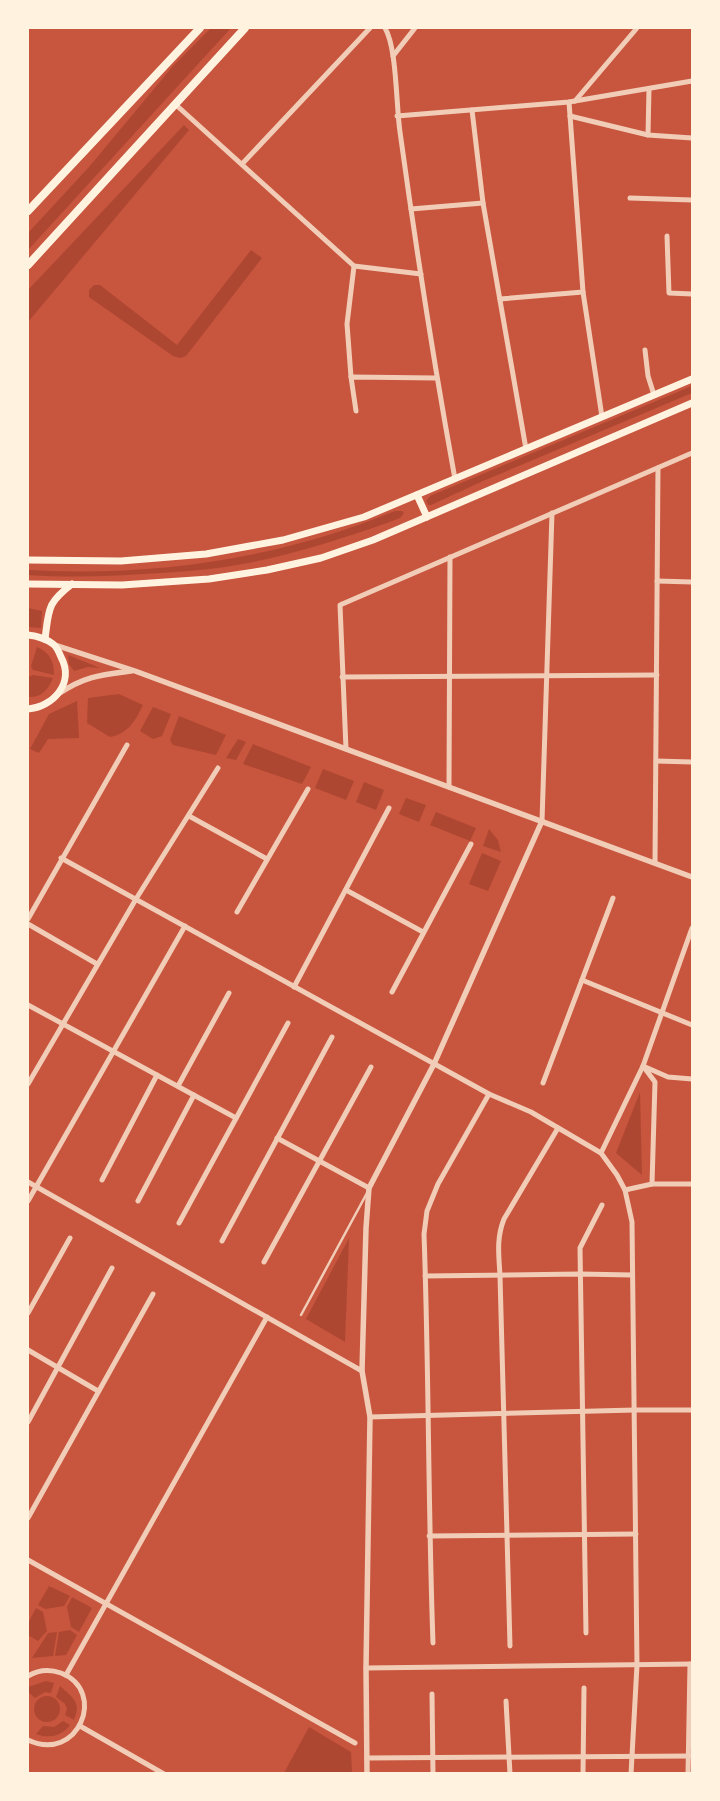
<svg xmlns="http://www.w3.org/2000/svg" width="720" height="1801" font-family="Bitter,serif">
	<style>
		.green { fill: #ae4732 }
		.lines { fill: none; stroke-linecap: round; stroke-linejoin: round }
		.service { stroke: #f1ccb7; stroke-width: 2.5 }
		.minor { stroke: #f1ccb7; stroke-width: 5 }
		.tertiary { stroke: #f1ccb7; stroke-width: 5.5 }
		.secondary { stroke: #fff3e0; stroke-width: 7 }
		.primary { stroke: #fff3e0; stroke-width: 8 }
	</style>
	<rect width="100%" height="100%" fill="#c8553d"/>
	<g class="green">
		<polygon points="211,28 231,28 28,250 28,233 89,167 173,66"/>
		<polygon points="184,125 189,130 28,322 28,290"/>
		<polygon points="251,250 262,258 186,356 180,358 173,356 89,297 89,290 94,285 100,285 177,345"/>
		<polygon points="692,386 692,393 483,481 431,505 428,505 426,501 430,496"/>
		<path d="M395 511H402L404 513 400 518 387 523C341 539 295 554 248 563 219 569 190 571 161 573 116 576 72 578 28 575V570C153 577 279 559 395 511Z"/>
		<polygon points="28,608 42,611 41,628 28,627"/>
		<path d="M37 647C50 653 54 661 54 675L33 670 31 666Z"/>
		<polygon points="68,655 100,668 88,667 74,671 69,664"/>
		<path d="M33 675 53 678C48 690 41 698 28 697V677Z"/>
		<path d="M119 694 143 705C135 721 129 733 110 737L87 723 88 698Z"/>
		<polygon points="77,701 79,738 48,739 39,753 30,749 49,714"/>
		<polygon points="153,707 171,714 162,736 153,739 140,731"/>
		<polygon points="179,716 226,735 216,755 173,745 170,740"/>
		<polygon points="238,739 246,742 236,760 226,758"/>
		<polygon points="253,744 311,767 302,784 243,764"/>
		<polygon points="323,769 354,781 346,800 315,788"/>
		<polygon points="364,782 384,790 376,810 356,802"/>
		<polygon points="406,798 426,805 419,822 399,814"/>
		<polygon points="436,812 476,828 470,841 430,825"/>
		<polygon points="489,829 498,840 501,852 483,846"/>
		<polygon points="482,853 501,861 488,891 469,884"/>
		<polygon points="640,1092 642,1175 616,1153"/>
		<polygon points="349,1238 345,1342 306,1319"/>
		<polygon points="49,1586 70,1596 64,1606 45,1609 38,1605"/>
		<polygon points="72,1597 92,1608 79,1632 71,1627 67,1607"/>
		<polygon points="36,1608 43,1612 47,1631 38,1641 28,1635 28,1623"/>
		<polygon points="70,1630 77,1635 66,1655 55,1656 59,1632"/>
		<polygon points="57,1632 53,1656 32,1658 48,1633"/>
		<polygon points="46,1681 54,1683 51,1693 45,1692 35,1698 28,1692 28,1687"/>
		<path d="M60 1686C72 1697 82 1702 74 1720L65 1715 67 1709 65 1704 56 1697Z"/>
		<circle cx="47" cy="1709" r="13"/>
		<path d="M63 1721 70 1725C62 1736 49 1739 36 1734L43 1726 54 1727Z"/>
		<polygon points="309,1727 351,1752 352,1773 284,1773"/>
	</g>
	<g class="lines">
		<polyline class="service" points="301,1315 367,1193"/>
		<g class="minor">
			<path d="M385 28C397 48 396 105 400 132 416 248 434 364 455 479"/>
			<polyline points="393,56 415,28"/>
			<polyline points="575,101 637,28"/>
			<polyline points="569,102 583,292 602,417"/>
			<polyline points="175,104 354,266 421,274"/>
			<polyline points="472,110 483,203 526,449"/>
			<polyline points="397,116 569,102 692,81"/>
			<polyline points="570,116 648,135 692,138"/>
			<polyline points="648,135 649,89"/>
			<polyline points="242,164 370,28"/>
			<polyline points="630,198 692,200"/>
			<polyline points="411,209 483,203"/>
			<polyline points="667,236 669,293 692,294"/>
			<polyline points="500,299 583,292"/>
			<polyline points="645,350 648,376 654,395"/>
			<polyline points="351,377 347,324 354,266"/>
			<polyline points="356,411 351,377 436,378"/>
			<polyline points="657,581 692,582"/>
			<polyline points="342,677 657,675"/>
			<polyline points="346,749 340,605 692,453"/>
			<polyline points="656,761 692,762"/>
			<polyline points="449,787 450,557"/>
			<polyline points="189,816 267,859"/>
			<polyline points="542,821 552,513"/>
			<polyline points="61,858 489,1094 531,1112 601,1153 617,1175 625,1190 632,1222 637,1665 631,1774"/>
			<polyline points="655,863 658,468"/>
			<polyline points="346,890 423,932"/>
			<polyline points="237,912 308,789"/>
			<polyline points="28,919 127,745"/>
			<polyline points="28,924 97,964"/>
			<polyline points="582,980 692,1025"/>
			<polyline points="294,987 389,808"/>
			<polyline points="392,992 471,844"/>
			<polyline points="28,1005 236,1118"/>
			<polyline points="543,1083 613,898"/>
			<polyline points="28,1084 136,899 218,768"/>
			<polyline points="178,1086 229,993"/>
			<polyline points="277,1138 369,1188"/>
			<polyline points="601,1153 643,1066 692,928"/>
			<polyline points="102,1180 157,1075"/>
			<polyline points="28,1182 362,1371"/>
			<polyline points="652,1184 655,1082 643,1066 668,1077 692,1079"/>
			<polyline points="625,1190 652,1184 692,1184"/>
			<polyline points="28,1201 185,926"/>
			<polyline points="138,1201 194,1095"/>
			<polyline points="179,1223 288,1023"/>
			<polyline points="222,1241 332,1037"/>
			<polyline points="264,1262 371,1067"/>
			<polyline points="425,1276 580,1274 632,1275"/>
			<polyline points="28,1313 70,1238"/>
			<polyline points="28,1350 98,1391"/>
			<polyline points="370,1417 635,1410 692,1410"/>
			<polyline points="28,1422 112,1268"/>
			<polyline points="28,1518 153,1294"/>
			<polyline points="429,1536 636,1534"/>
			<polyline points="28,1560 355,1743"/>
			<polyline points="586,1633 580,1248 602,1205"/>
			<path d="M433 1643C428 1507 429 1371 424 1234L427 1211 438 1184 489 1094"/>
			<path d="M510 1646 500 1276C499 1256 496 1239 504 1219L558 1128"/>
			<polyline points="366,1668 692,1664"/>
			<polyline points="66,1675 267,1317"/>
			<path d="M28 1676C38 1670 50 1669 61 1673 108 1691 78 1764 28 1740"/>
			<polyline points="432,1694 433,1774"/>
			<polyline points="506,1701 510,1774"/>
			<polyline points="80,1726 164,1774"/>
			<polyline points="367,1758 692,1756"/>
			<polyline points="583,1774 584,1688"/>
			<polyline points="688,1774 690,1664"/>
		</g>
		<g class="tertiary">
			<polyline points="55,645 135,671 692,877"/>
			<path d="M58 694C85 676 100 675 131 671"/>
			<polyline points="367,1774 366,1668 370,1417 362,1371 366,1228 369,1188 434,1064 542,821"/>
		</g>
		<g class="secondary">
			<polyline points="417,495 427,517"/>
			<polyline points="28,560 121,561 206,554 283,540 364,517 692,379"/>
			<polyline points="28,584 122,585 209,579 267,570 321,558 373,540 692,403"/>
			<path d="M28 635C37 636 45 638 53 644 57 647 59 652 61 657 75 683 53 707 28 709"/>
			<path d="M45 639C49 609 47 603 72 584"/>
		</g>
		<g class="primary">
			<polyline points="28,211 200,28"/>
			<polyline points="28,265 245,28"/>
		</g>
	</g>
	<rect width="720" height="1801" fill="none" stroke="#fff3e0" stroke-width="58"/>
</svg>
